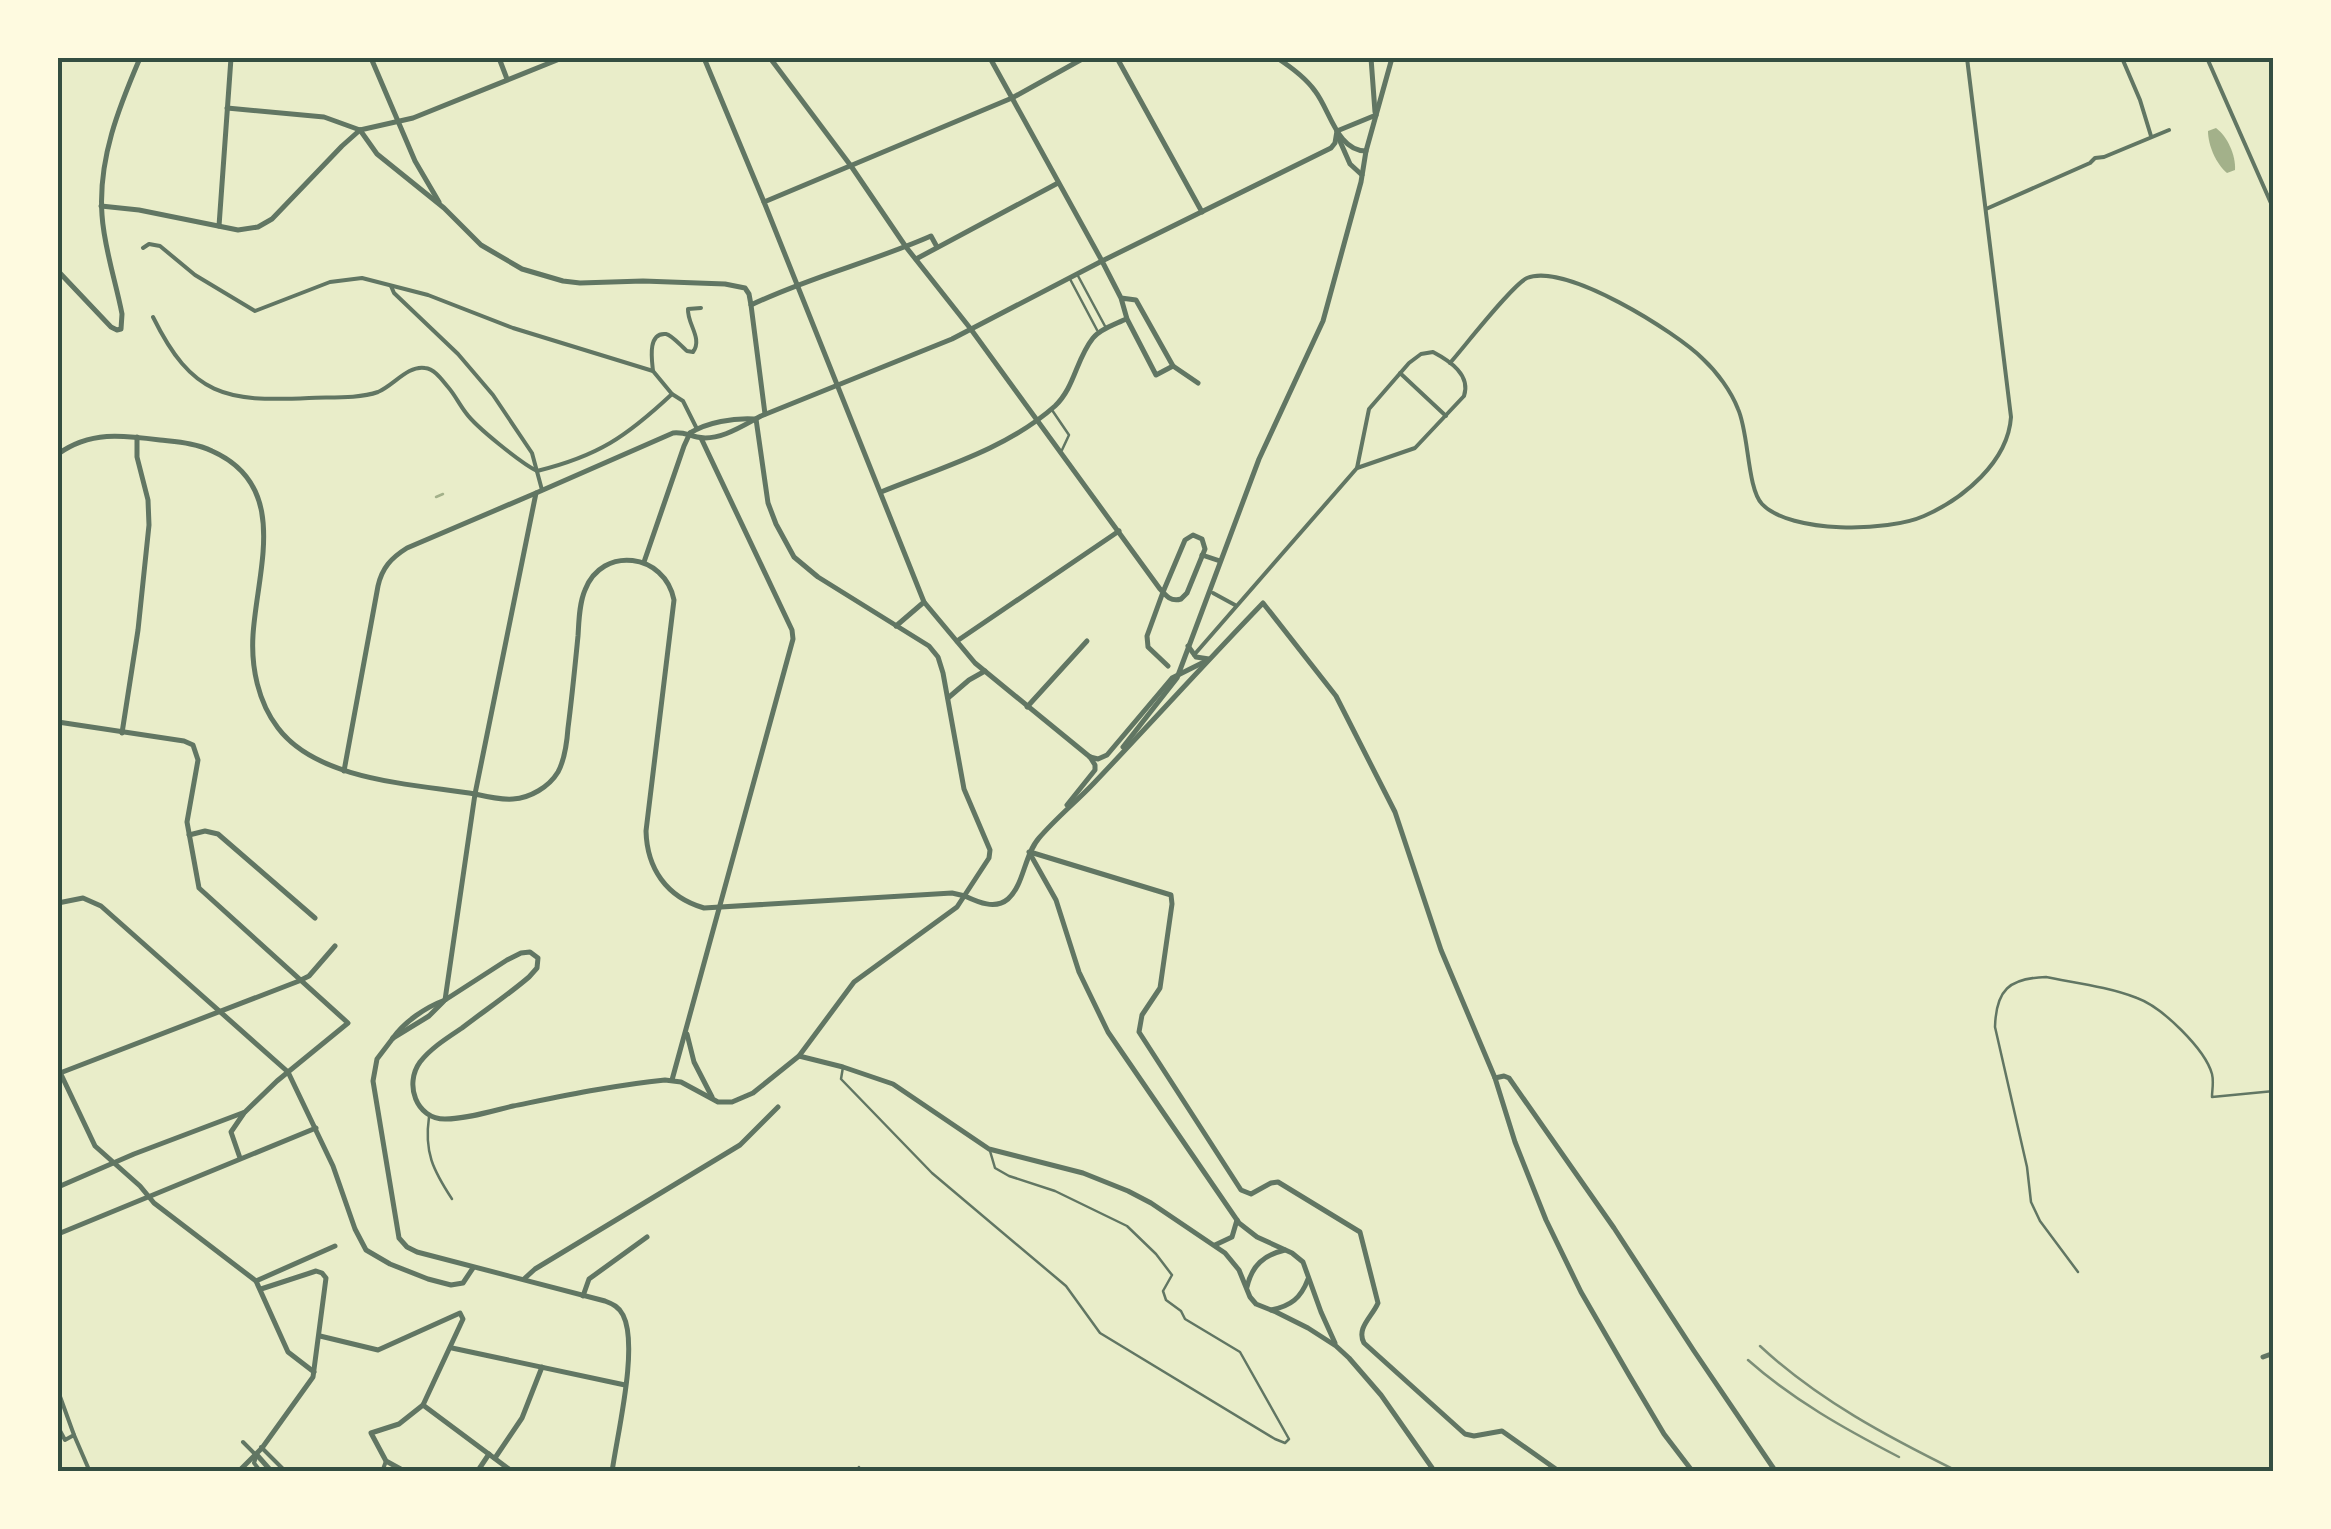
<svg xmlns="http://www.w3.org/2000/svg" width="2331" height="1529" font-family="'DM Sans',sans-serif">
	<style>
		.water { fill: #a3b18a }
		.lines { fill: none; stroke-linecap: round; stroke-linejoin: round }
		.stream { stroke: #a3b18a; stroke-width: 2.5 }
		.service { stroke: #617663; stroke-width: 2.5 }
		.pedestrian { stroke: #617663; stroke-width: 4 }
		.minor { stroke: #617663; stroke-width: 5 }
		.tertiary { stroke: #617663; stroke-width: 5 }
		.rail { stroke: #7c8e77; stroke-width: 2.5 }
		.neatline { fill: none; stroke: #344e41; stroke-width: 4 }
	</style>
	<rect width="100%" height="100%" fill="#e9edc9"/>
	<path class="water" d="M2216 128C2227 136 2236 155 2235 170L2227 173C2216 164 2208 145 2208 131Z"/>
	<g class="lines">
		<polyline class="stream" points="436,497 443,494"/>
		<g class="service">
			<polyline points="1077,274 1106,328"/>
			<polyline points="1070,279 1097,330"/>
			<polyline points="1052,410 1069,435 1062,450"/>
			<polyline points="843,1067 841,1079 932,1173 1066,1286 1100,1333 1275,1439 1285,1443 1289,1439 1240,1352 1185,1319 1181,1311 1166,1300 1163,1291 1172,1275 1156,1254 1127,1226 1055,1191 1009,1176 995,1168 990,1151"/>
			<path d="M429 1117C424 1152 433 1170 452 1199"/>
			<path d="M2078 1272 2040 1221 2031 1202 2027 1167 1995 1027C1996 990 2009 978 2046 977 2076 983 2109 987 2137 998 2162 1007 2205 1049 2212 1074 2214 1082 2212 1090 2212 1097L2274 1091"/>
			<polyline points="856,1472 859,1467"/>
		</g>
		<g class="pedestrian">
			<polyline points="2122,58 2140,100 2151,136"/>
			<polyline points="2207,58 2274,210"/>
			<polyline points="1986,209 2090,163 2095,158 2104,157 2169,130"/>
			<polyline points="143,248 149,244 160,246 195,275 255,311 330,282 362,278 428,295 513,328 653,371 672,394 683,401 697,429"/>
			<polyline points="391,286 394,293 458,354 493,395 532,453 542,490"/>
			<path d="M153 317C192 396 225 402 309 398 330 397 358 399 378 392 393 386 408 365 425 368 435 369 442 380 448 387 455 395 459 404 466 413 476 427 521 463 537 471 598 456 626 437 672 394"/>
			<path d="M1433 352C1450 361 1471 375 1464 396L1415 448 1357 468 1369 409 1409 363 1421 354Z"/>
			<path d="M1450 363C1465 346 1512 285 1527 278 1565 262 1676 332 1703 359 1717 372 1731 391 1738 409 1749 433 1747 488 1762 504 1791 534 1888 532 1924 516 1963 499 2008 462 2011 417L1967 58"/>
			<path d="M653 371C652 361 647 332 666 334 672 335 682 347 687 351L693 352C703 338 687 324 688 309L701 308"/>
			<polyline points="1400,373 1446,416"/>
			<polyline points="1213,593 1235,605"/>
			<polyline points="1194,655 1357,468"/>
			<polyline points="58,1391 74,1435 65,1440 58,1427"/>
			<polyline points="74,1435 90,1472"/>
			<polyline points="243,1442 256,1455"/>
			<polyline points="261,1447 286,1472"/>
			<polyline points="257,1454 254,1463 261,1472"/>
			<polyline points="382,1472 386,1461"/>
		</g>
		<g class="minor">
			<polyline points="371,58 415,161 439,202"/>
			<polyline points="499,58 507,79"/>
			<polyline points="704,58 764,202"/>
			<path d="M770 58 851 166 906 247 970 328 1160 589C1166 596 1171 602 1181 599L1187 593 1205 549 1202 539 1193 535 1185 540 1163 592 1147 636 1148 647 1168 666"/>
			<polyline points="1117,58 1202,212"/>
			<path d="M1277 58C1291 67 1305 77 1315 91 1330 110 1337 151 1366 151"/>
			<polyline points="81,59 82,58"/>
			<polyline points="1012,98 1084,58"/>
			<polyline points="227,108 324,117 360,130"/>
			<polyline points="360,130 377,154 444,208 481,245 522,269 563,281 580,283 643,281 725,284 745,288 749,294 751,305 765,414"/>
			<polyline points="1337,131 1376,115"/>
			<polyline points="1339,139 1350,164 1362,175"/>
			<polyline points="101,206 139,210 238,230 258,227 272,219 342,146 360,130 413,118 562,58"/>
			<polyline points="219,226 231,58"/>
			<polyline points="916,259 1058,183"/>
			<path d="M58 271 111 327 117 330 121 329 122 314C116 282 104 248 102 215 98 159 119 107 140 58"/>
			<polyline points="1121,298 1136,300 1173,366 1156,375 1127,319 1121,298 1102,261 1331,148 1335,143 1337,131"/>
			<path d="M751 305C809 277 872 262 931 236L937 247"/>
			<polyline points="1173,366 1198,383"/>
			<path d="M881 492C940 468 1007 449 1055 406 1075 387 1076 359 1093 338 1100 329 1116 324 1126 319"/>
			<polyline points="1202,555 1220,561"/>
			<polyline points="644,562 684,446 690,433"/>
			<polyline points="957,641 1119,531"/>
			<polyline points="1188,646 1196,657 1209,659"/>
			<polyline points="1027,707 1087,641"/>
			<polyline points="58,722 184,741 193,745 198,760 187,822 199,888 348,1023 277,1081 245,1112 134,1154 58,1187"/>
			<polyline points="122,733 138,630 149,525 148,500 137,457 137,437"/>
			<path d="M344 771 378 586C382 568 391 558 407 548L536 493"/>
			<polyline points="189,835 205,831 218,834 315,918"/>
			<path d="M1030 852 1171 895 1172 904 1160 988 1142 1015 1139 1032 1241 1190 1251 1194 1271 1183 1278 1182 1360 1232 1378 1303C1372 1317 1356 1328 1364 1343L1465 1434 1474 1436 1502 1431 1560 1472"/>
			<polyline points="58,903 83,898 101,906 288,1072 333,1166 355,1229 366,1250 390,1264 428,1279 451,1285 463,1283 473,1268"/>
			<path d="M445 1000 475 794C488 797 501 800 513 799 530 798 549 787 558 772 565 759 567 742 568 728 572 697 575 666 578 636 579 621 579 604 585 590 602 545 665 553 674 600L646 831C647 868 666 897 704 908L952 893 965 896"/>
			<polyline points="687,1034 694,1062 712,1097"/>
			<path d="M393 1038C404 1022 426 1007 445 1000"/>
			<polyline points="393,1038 429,1016 443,1002"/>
			<polyline points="58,1068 95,1146 140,1186 154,1203 256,1281 288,1352 314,1372"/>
			<polyline points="60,1073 299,981 309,976 335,946"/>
			<polyline points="1495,1078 1504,1076 1509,1078 1614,1228 1694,1351 1776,1472"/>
			<polyline points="672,1080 793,639 792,630 701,438"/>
			<polyline points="240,1158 231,1132 244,1113"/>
			<polyline points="58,1234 316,1128"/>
			<polyline points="1215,1245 1232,1237 1237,1220"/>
			<polyline points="524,1279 535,1269 740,1145 778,1107"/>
			<polyline points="256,1281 335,1246"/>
			<path d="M1247 1287C1252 1265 1264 1255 1285 1250"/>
			<polyline points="583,1296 589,1279 647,1237"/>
			<path d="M1271 1310C1291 1306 1301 1298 1308 1279"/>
			<polyline points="320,1336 378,1350 460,1313 463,1319 423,1405 399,1424 371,1433 386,1461 406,1472"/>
			<polyline points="452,1348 625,1385"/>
			<polyline points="2263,1357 2274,1353"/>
			<polyline points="423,1405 513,1472"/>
			<polyline points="257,1455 272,1472"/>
			<polyline points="495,1458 522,1418 542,1367"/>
			<polyline points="238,1472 262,1448 313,1377 326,1278 322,1273 316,1271 261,1289"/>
			<polyline points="477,1472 489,1454"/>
		</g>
		<g class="tertiary">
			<polyline points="1371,58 1375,112"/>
			<polyline points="1012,98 764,202 924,602 975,663 1090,757"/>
			<path d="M690 433C708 422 733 418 754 419"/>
			<path d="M58 454C90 431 122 435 160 440 177 442 196 443 212 451 291 486 257 570 253 635 251 667 258 702 278 728 318 781 414 784 475 794L536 493 673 433C684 432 688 435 697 437 719 442 744 425 761 416L952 339 1102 261 990 58"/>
			<polyline points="896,626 924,602"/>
			<polyline points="948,698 969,680 985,671"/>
			<polyline points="1123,747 1177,678 1259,459 1323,321 1361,182 1366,151 1392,58"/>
			<polyline points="1090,757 1098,759 1107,755 1172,678 1206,661"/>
			<polyline points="1067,805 1095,770 1095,765 1090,757"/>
			<polyline points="1029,852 1056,900 1079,972 1108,1032 1239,1223 1257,1237 1292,1253 1303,1262 1321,1312 1335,1343"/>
			<path d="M965 896C978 902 995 910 1008 899 1024 885 1024 855 1039 838 1056 818 1076 802 1094 783 1151 723 1206 662 1263 603L1336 696 1395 812 1441 950 1495 1078 1515 1142 1546 1220 1581 1292 1629 1375 1664 1434 1693 1472"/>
			<path d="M445 1000 507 960 521 953 530 952 538 958 537 968 529 977C508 995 484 1011 462 1028 447 1038 431 1048 420 1062 404 1084 416 1119 445 1119 467 1119 492 1111 513 1106 563 1096 615 1085 665 1080L681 1082 718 1102H732L753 1093 799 1056 854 982 957 907 989 858 990 850 964 789 943 673 938 657 929 646 818 577 794 557 776 524 768 503 756 419"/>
			<path d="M393 1038 377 1059 373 1081 399 1238 407 1247 417 1252 605 1301C613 1304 619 1307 623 1315 639 1346 617 1435 612 1472"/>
			<polyline points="799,1056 843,1067 893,1084 989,1149 1083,1173 1128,1191 1151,1203 1225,1253 1239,1270 1250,1297 1256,1304 1276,1312 1308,1328 1336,1346 1349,1358 1381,1395 1435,1472"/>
		</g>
		<g class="rail">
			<path d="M1760 1346C1818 1400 1888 1437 1959 1472"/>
			<path d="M1748 1360C1793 1400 1845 1429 1899 1457"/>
		</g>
	</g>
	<rect width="2331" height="1529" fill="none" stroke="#fefae0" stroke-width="120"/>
	<rect x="60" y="60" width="2211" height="1409" class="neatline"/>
</svg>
